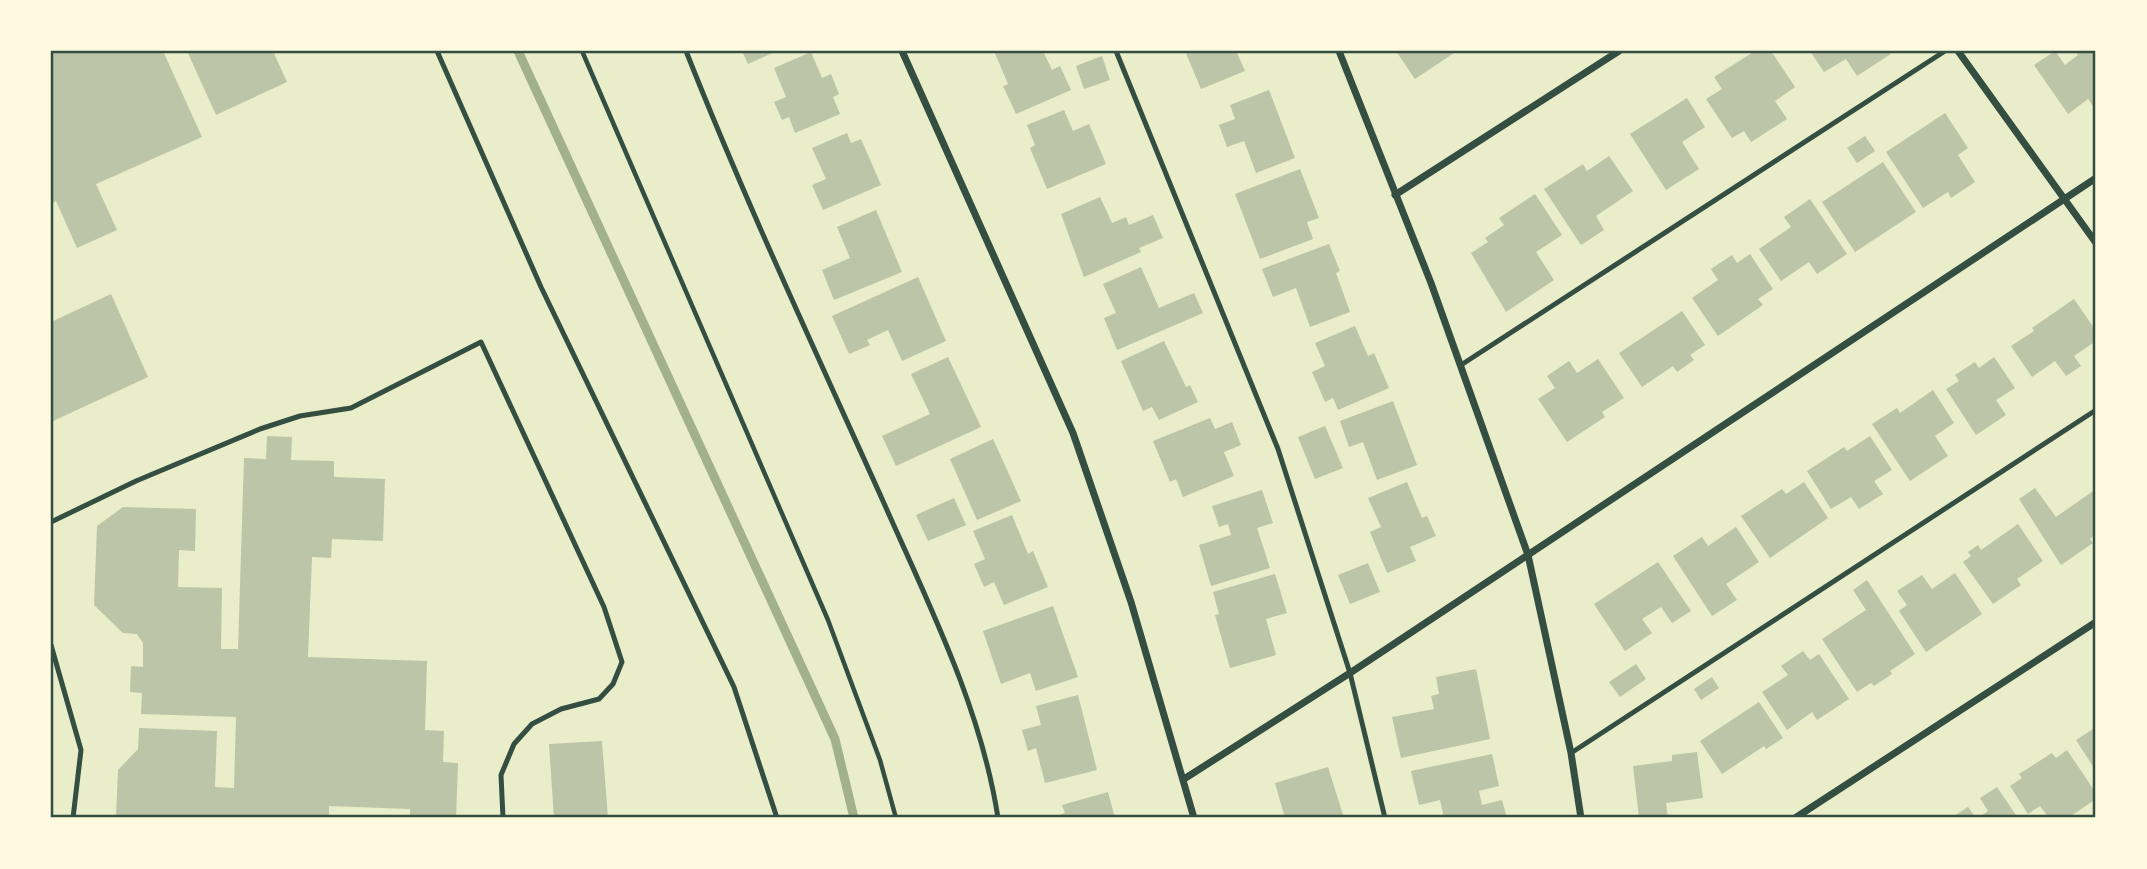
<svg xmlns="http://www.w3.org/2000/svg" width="2147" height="869" font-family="'Fira Sans Condensed',sans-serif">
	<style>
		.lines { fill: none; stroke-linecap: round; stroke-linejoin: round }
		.stream { stroke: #a3b18a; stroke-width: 9 }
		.building { fill: #bcc5a7 }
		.path { stroke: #344e41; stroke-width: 4.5 }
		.service { stroke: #344e41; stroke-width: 5 }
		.minor { stroke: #344e41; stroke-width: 7 }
		.neatline { fill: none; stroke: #344e41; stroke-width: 2.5 }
	</style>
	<rect width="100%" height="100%" fill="#e9edc9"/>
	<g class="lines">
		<polyline class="stream" points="518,51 835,739 854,818"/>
	</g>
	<g class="building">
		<polygon points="51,51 163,51 202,137 96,184 117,230 77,248 56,201 51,204"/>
		<polygon points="187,51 273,51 287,82 216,115"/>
		<polygon points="742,51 777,51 748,64"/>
		<polygon points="994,51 1043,51 1052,70 1060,66 1071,90 1016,114 1003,86 1008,84"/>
		<polygon points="1185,51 1236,51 1245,71 1201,89"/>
		<polygon points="1396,51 1457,51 1415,79"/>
		<polygon points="1755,51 1771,51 1795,87 1775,101 1787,119 1751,142 1744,131 1732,138 1706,99 1722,89 1714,77"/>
		<polygon points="1810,51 1889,51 1891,54 1857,76 1846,59 1824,72"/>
		<polygon points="2055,51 2065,65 2078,55 2075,51 2096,51 2096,104 2093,106 2088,99 2068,114 2034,65"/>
		<polygon points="811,52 822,78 831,74 839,94 833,97 840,114 795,133 789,117 782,120 774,102 786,97 774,68"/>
		<polygon points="1102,56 1110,80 1084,89 1076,66"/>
		<polygon points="1269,90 1295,158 1256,173 1244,141 1227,147 1219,125 1235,119 1230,105"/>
		<polygon points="1687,98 1705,127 1682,142 1699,169 1666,190 1630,134"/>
		<polygon points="1064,110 1073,131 1089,124 1106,164 1047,189 1030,148 1035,145 1027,125"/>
		<polygon points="1945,113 1968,148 1958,155 1975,182 1951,198 1948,192 1923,208 1886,152"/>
		<polygon points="847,133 851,143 861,139 881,185 823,210 812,185 826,179 812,148"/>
		<polygon points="1865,136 1875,151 1857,163 1847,148"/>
		<polygon points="1609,156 1633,191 1596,216 1604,230 1581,245 1544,189 1583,164 1587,171"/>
		<polygon points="1883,162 1916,212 1855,252 1822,202"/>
		<polygon points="1300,169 1319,218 1307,222 1313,239 1260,259 1235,194"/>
		<polygon points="1535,194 1562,235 1536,252 1554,280 1506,312 1471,253 1488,242 1485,238 1504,225 1499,218"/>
		<polygon points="1100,197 1112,223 1126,217 1129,225 1153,215 1163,238 1139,248 1141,252 1084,277 1061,214"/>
		<polygon points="1810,199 1847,254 1817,274 1809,262 1781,281 1759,249 1791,227 1784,217"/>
		<polygon points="876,210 902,272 834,300 822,270 850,258 837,227"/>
		<polygon points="1329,244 1340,271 1336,273 1350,312 1310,327 1296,288 1273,297 1262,269"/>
		<polygon points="1750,254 1773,289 1758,299 1763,305 1718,336 1692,298 1718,280 1711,269 1732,255 1737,263"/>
		<polygon points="1141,267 1159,308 1194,293 1203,313 1117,350 1104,318 1116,313 1103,284"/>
		<polygon points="918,277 946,341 902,361 888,330 867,340 870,345 849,354 832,316"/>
		<polygon points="111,294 148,377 51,422 51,322"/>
		<polygon points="2074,299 2096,331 2096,341 2074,356 2081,366 2066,376 2055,361 2032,377 2011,346 2034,331 2032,328"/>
		<polygon points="1682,311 1705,345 1690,355 1694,360 1677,372 1673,366 1642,387 1619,353"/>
		<polygon points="1355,326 1368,356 1374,353 1389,388 1338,410 1333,398 1325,402 1312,372 1325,366 1315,343"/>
		<polygon points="1164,341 1186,387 1190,385 1198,402 1159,420 1152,407 1143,411 1121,361"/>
		<polygon points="948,357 981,427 896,466 882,436 930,414 911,374"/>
		<polygon points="1994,357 2015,388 1996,400 2006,415 1976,435 1946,389 1959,381 1955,375 1975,362 1979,368"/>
		<polygon points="1598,359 1624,398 1602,412 1605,417 1567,442 1538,399 1555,388 1547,376 1569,361 1577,373"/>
		<polygon points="1933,390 1954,423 1935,436 1948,456 1910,481 1872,424 1897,408 1900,413"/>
		<polygon points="1393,401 1417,465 1377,480 1363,442 1349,447 1340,421"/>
		<polygon points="1210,418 1215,429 1232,422 1241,445 1224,452 1234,476 1183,497 1176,479 1170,482 1153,441"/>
		<polygon points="1325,426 1343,468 1315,479 1298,437"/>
		<polygon points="267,436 292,437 291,460 334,461 334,477 385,479 383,541 332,539 331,558 312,557 308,657 427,661 425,730 444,731 443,762 458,763 456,818 410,818 410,809 329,806 329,818 116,818 118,770 138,749 139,728 217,731 215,787 234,788 236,717 141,714 142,693 130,692 131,666 143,667 143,643 137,634 123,633 94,605 97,526 123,507 196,509 195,551 179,550 178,587 222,588 221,649 238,649 244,458 266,459"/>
		<polygon points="1870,436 1892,470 1874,481 1883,494 1859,509 1851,497 1831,509 1807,471 1844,447 1847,451"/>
		<polygon points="993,439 1021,501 977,520 950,459"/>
		<polygon points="1407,482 1422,518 1427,516 1436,536 1410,547 1416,561 1387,573 1370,532 1381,527 1368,498"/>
		<polygon points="1804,482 1828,518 1770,558 1741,516 1782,489 1786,494"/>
		<polygon points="2035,488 2056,517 2096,489 2096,534 2090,539 2093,543 2061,565 2019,499"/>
		<polygon points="1262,490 1273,523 1257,528 1270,568 1211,586 1199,545 1231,535 1228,524 1219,527 1212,506"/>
		<polygon points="954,498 966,525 928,541 916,515"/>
		<polygon points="1012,515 1028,554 1033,551 1048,587 1004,605 994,582 984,587 974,564 985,559 973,531"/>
		<polygon points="2018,524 2043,561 2017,579 2021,585 1993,604 1963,562 1971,556 1968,552 1978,545 1981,550"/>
		<polygon points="1736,527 1759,562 1726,584 1737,600 1712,616 1673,556 1702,537 1708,546"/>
		<polygon points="1658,562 1691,611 1672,623 1661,607 1642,619 1652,633 1625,651 1594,604"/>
		<polygon points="1368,563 1380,592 1350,604 1338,575"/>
		<polygon points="1955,573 1982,614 1926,652 1899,611 1907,605 1897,591 1922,575 1932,589"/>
		<polygon points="1275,574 1287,613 1266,619 1276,655 1230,668 1215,615 1219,614 1213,592"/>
		<polygon points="1867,580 1915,654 1890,671 1892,674 1874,686 1871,683 1857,692 1822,639 1866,610 1853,590"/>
		<polygon points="1053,606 1078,677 1036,691 1030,673 1001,684 983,631"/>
		<polygon points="1803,651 1810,660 1819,654 1849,699 1817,720 1812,712 1787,730 1762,692 1788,675 1781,666"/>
		<polygon points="1636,664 1646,679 1620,697 1609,682"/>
		<polygon points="1476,669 1490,739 1401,758 1392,717 1434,709 1431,696 1439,694 1436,677"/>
		<polygon points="1712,677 1719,688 1701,700 1694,689"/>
		<polygon points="1078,695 1097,770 1045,783 1036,748 1028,751 1022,730 1041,725 1036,706"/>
		<polygon points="1759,702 1783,738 1766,749 1764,746 1722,774 1700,741"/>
		<polygon points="2096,727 2096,771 2076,740"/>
		<polygon points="602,741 608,818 554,818 549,744"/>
		<polygon points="2067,750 2096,793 2096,799 2068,818 2049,818 2040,806 2028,814 2010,786 2022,778 2019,774 2052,753 2056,758"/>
		<polygon points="1697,752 1703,798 1666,803 1668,818 1639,818 1633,766 1672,761 1672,755"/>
		<polygon points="1492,754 1499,786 1479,791 1482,805 1502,800 1507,818 1444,818 1440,800 1419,805 1411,771"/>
		<polygon points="1328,767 1344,818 1285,818 1275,783"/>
		<polygon points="1997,787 2018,818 1978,818 1988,811 1980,798"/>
		<polygon points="1108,792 1115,818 1050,818 1065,813 1062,805"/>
		<polygon points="1968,807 1976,818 1951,818"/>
	</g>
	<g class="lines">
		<polyline class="path" points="582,51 828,620 880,760 896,818"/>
		<g class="service">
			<polyline points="437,51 541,287 734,687 777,818"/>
			<path d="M686 51C746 203 816 352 883 501 928 603 981 707 998 818"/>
			<polyline points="1116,51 1278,449 1350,673 1385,818"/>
			<polyline points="1461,365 1945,51"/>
			<polyline points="51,522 136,481 260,429 300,416 351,408 481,342 604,607 622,662 613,684 599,699 561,709 532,724 514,744 501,775 503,818"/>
			<polyline points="51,645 81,750 73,818"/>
			<polyline points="1571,753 2096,410"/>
		</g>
		<g class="minor">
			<polyline points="902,51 1073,433 1131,602 1194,818"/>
			<polyline points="1339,51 1431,283 1528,555 1571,753 1581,818"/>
			<polyline points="1958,51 2096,243"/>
			<polyline points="1395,195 1619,51"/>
			<polyline points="1184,779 1350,673 2096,178"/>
			<polyline points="1795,818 2096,622"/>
		</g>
	</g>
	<rect width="2147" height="869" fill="none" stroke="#fefae0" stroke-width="105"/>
	<rect x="52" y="52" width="2042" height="764" class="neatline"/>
</svg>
